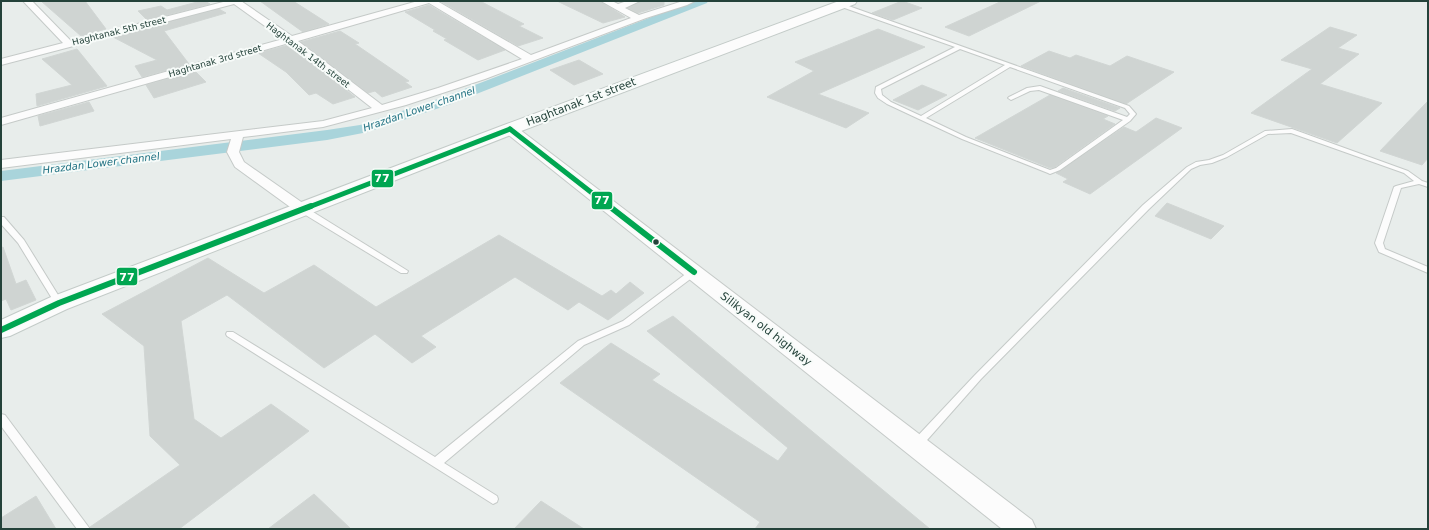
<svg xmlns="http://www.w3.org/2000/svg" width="1429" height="530" font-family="'DejaVu Sans',sans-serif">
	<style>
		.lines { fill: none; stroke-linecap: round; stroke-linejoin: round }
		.canal { fill: #a9d4db; fill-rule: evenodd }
		.building { fill: #cfd4d2; stroke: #d1d6d4 }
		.service-casing { stroke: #c5cac8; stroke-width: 2 }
		.minor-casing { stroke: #c5cac8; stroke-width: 2 }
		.tertiary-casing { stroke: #c5cac8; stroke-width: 2 }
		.secondary-casing { stroke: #c3cbc8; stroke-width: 2 }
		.service { fill: #fcfcfc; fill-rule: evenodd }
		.minor { fill: #fcfcfc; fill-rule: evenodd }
		.tertiary { fill: #fcfcfc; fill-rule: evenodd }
		.secondary { fill: #fcfcfc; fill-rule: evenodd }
		.bus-1-far1-casing { stroke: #f7fbf9; stroke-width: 8 }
		.bus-1-casing { stroke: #f7fbf9; stroke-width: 9 }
		.bus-1-far1 { stroke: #00a651; stroke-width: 5 }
		.bus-1 { stroke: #00a651; stroke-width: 6 }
		.bus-dot { fill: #24423a; stroke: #f7fbf9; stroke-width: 1.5 }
		.labels { text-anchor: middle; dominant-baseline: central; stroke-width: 4; stroke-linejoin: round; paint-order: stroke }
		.far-street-label { font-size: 9px; fill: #24423a; stroke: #f7fbf9 }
		.far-water-label { font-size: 10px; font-style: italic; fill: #1c6f80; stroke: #f7fbf9 }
		.street-label { font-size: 11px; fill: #24423a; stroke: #f7fbf9 }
		.line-badge { stroke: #f7fbf9; stroke-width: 1.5 }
		.badge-label { font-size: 11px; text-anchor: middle; font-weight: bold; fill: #fff }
	</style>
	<rect width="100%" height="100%" fill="#e8edeb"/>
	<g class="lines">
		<polygon class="canal" points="693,1 708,1 707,3 451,104 368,132 327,140 1,181 1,171 327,130 360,125 441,98"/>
	</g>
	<g class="building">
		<polygon points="41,1 85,1 106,29 81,36"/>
		<polygon points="201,1 205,1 210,4 147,20 138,11 161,6 167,10"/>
		<polygon points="260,1 293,1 329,24 303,32"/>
		<polygon points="440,1 480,1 524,24 519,26 543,38 518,46"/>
		<polygon points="557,1 600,1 625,17 603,23"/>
		<polygon points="641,1 664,1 664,5 638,13 628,8"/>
		<polygon points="902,1 922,8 893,20 872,13"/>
		<polygon points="1002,1 1041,1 969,36 945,27"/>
		<polygon points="429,5 505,50 478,60 444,40 447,39 433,31 435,30 405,12"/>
		<polygon points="219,9 226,13 164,31 189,64 142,77 135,66 157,60 113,37"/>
		<polygon points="1330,27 1357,35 1338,48 1359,54 1320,84 1382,103 1337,143 1251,113 1312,69 1281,60"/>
		<polygon points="878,29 925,47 818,94 869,113 846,128 767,97 814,71 795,62"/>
		<polygon points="340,31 359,43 355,44 409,81 405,82 412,87 382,97 375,91 368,93 301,42"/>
		<polygon points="289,45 355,97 333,104 316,93 309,95 286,72 258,53"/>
		<polygon points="77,49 107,86 37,106 36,94 72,85 42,59"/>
		<polygon points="1049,51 1070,58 1076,55 1110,66 1127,56 1174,72 1126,104 1021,66"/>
		<polygon points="579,60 603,74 574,85 550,70"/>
		<polygon points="195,71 206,82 154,98 146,85"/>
		<polygon points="922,85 947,95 918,110 893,100"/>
		<polygon points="1063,88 1120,108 1115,111 1058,91"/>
		<polygon points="1050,95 1108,116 1103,119 1115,124 1055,167 1050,168 975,138"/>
		<polygon points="1428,101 1428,158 1422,165 1380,151"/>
		<polygon points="89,102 94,111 40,126 38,116"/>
		<polygon points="1156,118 1182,128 1090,194 1063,182 1068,179 1056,173 1124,127 1136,132"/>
		<polygon points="1167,203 1224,226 1211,239 1155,216"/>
		<polygon points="499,235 602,296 611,290 616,294 630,282 644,293 608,320 579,302 568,310 515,277 421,336 436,347 412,363 375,334 324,368 227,295 181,321 194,419 221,438 271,404 309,431 179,529 91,529 90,527 180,465 150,436 144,346 102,314 208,258 264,293 314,265 376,307"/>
		<polygon points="3,247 16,284 26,280 36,300 11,310 6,299 1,301 1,248"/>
		<polygon points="673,316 930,529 755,529 760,522 560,383 611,343 660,374 652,380 778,461 788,448 647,331"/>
		<polygon points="314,494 351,529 268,529"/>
		<polygon points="36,496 56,529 1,529 1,518"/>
		<polygon points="541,501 584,529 514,529"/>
	</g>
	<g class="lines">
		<defs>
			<g id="service">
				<path d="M839 4H843L1129 106 1136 114 1130 121 1060 170 1050 174 1048 173 962 139 887 104 878 98 875 93 876 87 955 47 839 6ZM960 49 1005 65 921 116 891 102 882 95 881 89ZM1010 67 1125 108 1130 114 1127 117 1040 86 1027 88 1009 97 1008 98 1011 100 1030 91 1039 90 1123 120 1056 168 1050 170 966 137 926 118Z"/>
				<polygon points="1292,129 1408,171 1422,181 1428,183 1428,187 1419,184 1401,188 1383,243 1385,249 1428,267 1428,273 1379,252 1375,243 1394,187 1396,186 1414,181 1404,173 1291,133 1268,134 1227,157 1212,163 1200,165 1191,169 1149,209 981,379 920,448 916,449 912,448 911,445 912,442 975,375 1143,205 1187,167 1196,162 1209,160 1223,155 1265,131"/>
				<polygon points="299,207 305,207 408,271 407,273 401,273 299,211 298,209"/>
				<polygon points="1,217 4,217 24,240 63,303 62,305 56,305 18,243 1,224"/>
				<polygon points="694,269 697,270 698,272 697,274 629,325 584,345 444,463 497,496 498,499 497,502 493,504 227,336 226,334 227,332 233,332 435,457 578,341 623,321 691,270"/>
				<polygon points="1,414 5,415 90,529 77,529 1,426"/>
			</g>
			<path id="minor" d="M23 1H32L71 41 227 1H241L292 36 418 1H437L531 55 631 18 601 1H612L618 4 627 1H640L625 8 639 15 683 1H695L687 5 646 18 485 79 406 105 323 127 243 137 239 152 244 162 307 206 309 209 307 212 302 213 297 212 235 167 227 152 231 139 1 168V160L323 121 372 108 289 43 1 125V118L283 39 234 4 1 65V59L63 43ZM429 3 522 59 438 88 382 105 298 41Z"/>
			<polygon id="tertiary" points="510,125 515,126 1032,520 1036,529 1002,529 505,132 503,129 505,126"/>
			<polygon id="secondary" points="839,1 857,1 855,4 516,133 67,309 10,336 1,338 1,320 51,297 504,125"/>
		</defs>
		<use href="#service" class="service-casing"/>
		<use href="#minor" class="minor-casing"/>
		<use href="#tertiary" class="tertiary-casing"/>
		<use href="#secondary" class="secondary-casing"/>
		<use href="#service" class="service"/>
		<use href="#minor" class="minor"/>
		<use href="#tertiary" class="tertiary"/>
		<use href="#secondary" class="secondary"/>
		<defs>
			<g id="bus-1-far1">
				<polyline points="510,129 610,207"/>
				<polyline points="309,207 510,129"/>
			</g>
			<g id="bus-1">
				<polyline points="609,206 694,272"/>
				<polyline points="1,330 59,303 311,206"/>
			</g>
		</defs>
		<use href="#bus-1-far1" class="bus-1-far1-casing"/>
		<use href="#bus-1" class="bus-1-casing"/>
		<use href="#bus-1-far1" class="bus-1-far1"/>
		<use href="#bus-1" class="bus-1"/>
	</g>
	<circle class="bus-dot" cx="656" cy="242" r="3.5"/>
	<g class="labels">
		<g class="far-street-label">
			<text transform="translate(119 31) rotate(-14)">Haghtanak 5th street</text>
			<text transform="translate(308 55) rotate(37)">Haghtanak 14th street</text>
			<text transform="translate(215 61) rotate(-16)">Haghtanak 3rd street</text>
		</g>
		<g class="far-water-label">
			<text transform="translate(419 109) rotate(-19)">Hrazdan Lower channel</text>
			<text transform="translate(101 163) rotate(-7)">Hrazdan Lower channel</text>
		</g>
		<g class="street-label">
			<text transform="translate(581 102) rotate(-21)">Haghtanak 1st street</text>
			<text transform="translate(766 329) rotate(38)">Silikyan old highway</text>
		</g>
	</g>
	<g class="line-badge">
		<rect x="371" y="169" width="23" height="19" rx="4" fill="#00a651"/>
		<rect x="591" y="191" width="22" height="19" rx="4" fill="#00a651"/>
		<rect x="116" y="267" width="22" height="19" rx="4" fill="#00a651"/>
	</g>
	<g class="badge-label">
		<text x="382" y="182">77</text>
		<text x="602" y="204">77</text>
		<text x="127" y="281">77</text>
	</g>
	<rect width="1429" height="530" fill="none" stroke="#24423a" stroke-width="4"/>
</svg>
